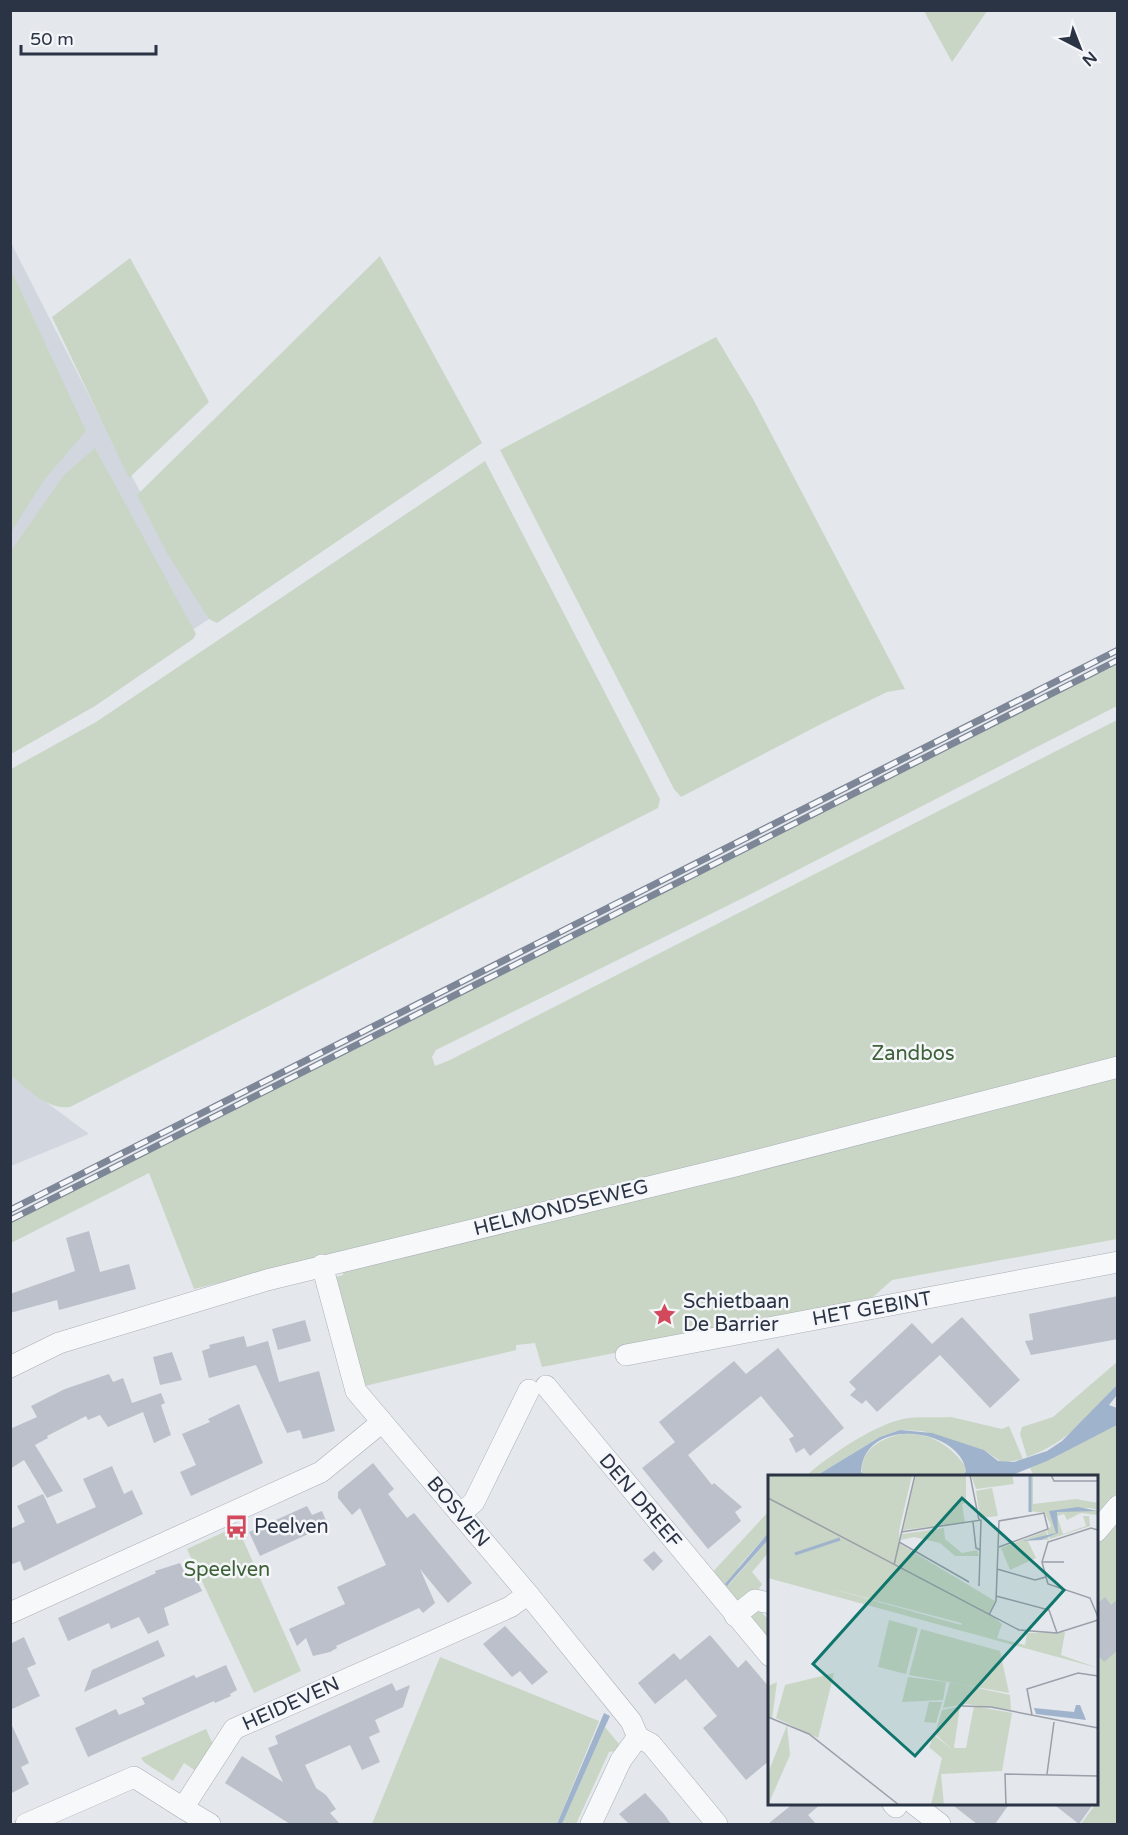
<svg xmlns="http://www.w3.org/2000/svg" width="1128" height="1835" font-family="'Varela Round',sans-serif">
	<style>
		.built { fill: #d2d6de }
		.green { fill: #c9d6c5 }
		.water { fill: #9fb4cc }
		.building { fill: #bbc0ca }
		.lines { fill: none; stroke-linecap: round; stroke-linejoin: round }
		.minor-casing { stroke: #a9aeb7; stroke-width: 22 }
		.minor { stroke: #f7f8fa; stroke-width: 21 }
		.rail-casing { stroke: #7d8696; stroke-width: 7 }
		.rail { stroke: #f4f6f9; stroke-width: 4.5; stroke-dasharray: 14; stroke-linecap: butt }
		.labels { text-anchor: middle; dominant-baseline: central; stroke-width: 5; stroke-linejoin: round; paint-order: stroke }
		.park-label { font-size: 20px; fill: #3f6138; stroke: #f4f6f9 }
		.street-label { font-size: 20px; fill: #2b3445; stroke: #f4f6f9 }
		.poi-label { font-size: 20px; fill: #2b3445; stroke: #f4f6f9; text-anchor: start }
		.inset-river { fill: none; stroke: #9fb4cc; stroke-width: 3 }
		.inset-road { fill: none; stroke: #9a9fa9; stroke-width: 1.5 }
		.view { fill: #0f766e; fill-opacity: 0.15; stroke: #0f766e; stroke-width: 3 }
		.inset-edge { fill: none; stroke: #2b3445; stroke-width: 3 }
	</style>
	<rect width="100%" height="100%" fill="#e4e7ec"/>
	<g class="built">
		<polygon points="10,241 103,423 209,619 11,749"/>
		<polygon points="11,1076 89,1134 11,1166"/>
	</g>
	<g class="green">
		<polygon points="924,11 987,11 952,62"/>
		<polygon points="380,256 482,443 217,623 209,619 168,555 137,495"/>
		<polygon points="130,258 209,402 129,478 52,317"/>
		<polygon points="11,270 86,431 44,480 11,532"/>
		<polygon points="716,337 753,399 905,689 887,692 823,723 681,797 674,789 500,450"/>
		<polygon points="95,448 196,634 193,639 95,706 11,754 11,551 64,475"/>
		<path d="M485 461 660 799 658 808 70 1107C47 1110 28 1089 11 1076V769L96 722Z"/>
		<polygon points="1117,664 1117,706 743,898 436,1050 432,1057 435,1066 450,1060 1117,720 1117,1239 892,1280 864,1305 542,1367 535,1343 516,1345 516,1350 365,1386 333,1278 343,1275 344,1252 194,1289 149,1173 11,1243 10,1220"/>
		<path d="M1117 1362V1385C1089 1414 1067 1444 1027 1457L1020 1434 1022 1427 1053 1417Z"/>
		<path d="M951 1417 1002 1429 1009 1426 1023 1459 1003 1463 984 1450 922 1431 900 1430 880 1437 816 1476H806C828 1456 874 1425 903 1419 918 1416 936 1418 951 1417Z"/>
		<polygon points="1117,1425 1117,1493 1097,1513 1096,1476 1034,1476 1030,1468"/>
		<path d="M905 1434C931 1433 950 1445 965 1466L966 1471 963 1476H866L862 1474C859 1449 884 1436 905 1434Z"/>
		<polygon points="769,1511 769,1532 740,1565 728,1586 769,1539 769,1552 752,1572 762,1584 755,1595 738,1605 709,1576"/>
		<polygon points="1117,1520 1117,1824 1081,1824 1100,1798 1096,1795 1097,1546"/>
		<polygon points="237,1526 301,1671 254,1693 187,1549"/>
		<polygon points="754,1605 769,1620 769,1648 743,1616"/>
		<polygon points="440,1657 599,1721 557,1824 372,1824"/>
		<polygon points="605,1727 619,1744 615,1751 609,1752 576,1824 562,1824"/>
		<polygon points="206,1729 215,1749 199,1773 184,1763 173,1781 145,1763 141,1758"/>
	</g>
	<g class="water">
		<path d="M1117 1385V1395L1109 1405 1117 1408V1425L1047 1461 1010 1476H963L966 1471C960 1428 864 1415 861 1472L866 1476H816L880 1437 900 1430 932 1433 984 1450 998 1461 1014 1462 1047 1451 1062 1441Z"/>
		<polygon points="769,1532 769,1539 727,1586 725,1584"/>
		<polygon points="604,1713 610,1716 605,1727 562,1824 557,1824"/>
	</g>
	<g class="building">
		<polygon points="89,1231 100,1272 129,1264 136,1289 59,1310 57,1300 10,1313 10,1294 75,1271 66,1238"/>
		<polygon points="1118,1296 1118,1339 1031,1355 1025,1341 1033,1340 1029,1314"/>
		<polygon points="962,1317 1020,1380 990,1408 940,1355 877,1412 866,1400 862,1404 850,1395 856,1389 849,1382 912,1323 932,1344"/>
		<polygon points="305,1320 311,1341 278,1350 272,1329"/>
		<polygon points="244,1336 247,1347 268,1341 279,1382 319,1371 335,1431 303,1439 300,1430 287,1433 256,1365 209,1378 202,1351 210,1348 209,1345"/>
		<polygon points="778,1348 844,1428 810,1456 804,1448 796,1453 789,1439 794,1436 761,1396 688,1455 712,1485 714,1483 742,1507 735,1512 741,1521 708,1549 642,1468 675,1442 659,1422 734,1361 746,1374"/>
		<polygon points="172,1352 182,1380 160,1385 153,1357"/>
		<polygon points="109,1374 113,1382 123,1378 132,1403 161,1393 165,1403 161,1405 171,1435 154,1443 143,1412 108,1427 100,1415 88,1420 86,1416 47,1436 48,1438 35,1445 63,1491 47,1498 24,1460 10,1469 10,1429 37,1417 31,1406 65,1389"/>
		<polygon points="239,1404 263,1463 191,1496 180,1472 196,1465 182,1434 210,1422 208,1419"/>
		<polygon points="373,1463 394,1489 388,1494 407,1518 414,1513 472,1583 448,1603 420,1569 435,1603 423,1613 419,1608 336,1646 337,1648 330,1652 313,1656 306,1638 297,1646 289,1629 345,1604 337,1587 386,1565 360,1508 352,1515 338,1498 338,1492"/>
		<polygon points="112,1466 124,1494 132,1490 143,1514 24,1571 20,1561 10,1565 10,1529 25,1522 17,1506 43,1494 57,1524 96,1507 83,1479"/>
		<polygon points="307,1506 312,1515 322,1511 328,1525 260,1556 249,1532"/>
		<polygon points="654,1551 663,1561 653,1571 643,1560"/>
		<polygon points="180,1563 187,1578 194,1574 202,1591 164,1608 169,1625 148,1634 139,1617 111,1629 109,1623 68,1641 58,1618 156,1573 155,1571"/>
		<polygon points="1105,1597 1111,1605 1118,1599 1118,1650 1104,1662 1096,1653 1096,1605"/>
		<polygon points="505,1626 548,1672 532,1685 520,1671 512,1677 483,1644"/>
		<polygon points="710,1635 738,1668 746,1660 770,1688 770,1760 746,1780 703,1728 717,1716 686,1679 655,1704 638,1683 674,1653 680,1660"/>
		<polygon points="24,1637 36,1664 27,1668 40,1696 10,1710 10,1644"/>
		<polygon points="158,1640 165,1656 84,1692 92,1670"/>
		<polygon points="226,1665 237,1690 230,1694 231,1696 215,1703 214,1701 88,1757 75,1728 116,1709 119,1715 145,1704 142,1698 194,1675 196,1678"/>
		<polygon points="392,1683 396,1691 410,1685 403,1707 375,1720 380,1732 369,1737 380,1762 362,1770 350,1745 305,1765 316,1788 326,1795 336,1809 330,1813 340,1824 290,1824 225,1783 242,1756 283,1782 268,1748 278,1744 275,1736"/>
		<polygon points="10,1721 29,1763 21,1767 29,1784 10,1794"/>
		<polygon points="645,1793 664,1814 671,1824 629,1824 619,1814"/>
		<polygon points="794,1803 822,1803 808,1815 816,1824 768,1824"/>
		<polygon points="950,1803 1010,1803 995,1824 977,1824"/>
		<polygon points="1052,1803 1094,1803 1079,1824"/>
	</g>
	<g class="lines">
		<defs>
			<g id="minor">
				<polyline points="322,1265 356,1391 528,1594 631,1721 638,1737 651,1744 717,1824"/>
				<polyline points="626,1355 1118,1262"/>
				<polyline points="10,1367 59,1343 267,1280 735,1166 1118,1067"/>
				<polyline points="546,1386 770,1656"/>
				<polyline points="460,1514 474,1502 529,1390"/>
				<polyline points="1096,1532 1118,1506"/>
				<polyline points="10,1613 321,1472 382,1422"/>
				<polyline points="735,1616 755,1600 770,1603"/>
				<polyline points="893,1804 896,1807 898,1804"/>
				<polyline points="914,1804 940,1824"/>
				<polyline points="183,1808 210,1824"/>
				<polyline points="26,1824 134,1777 183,1808 234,1729 510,1607 528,1594"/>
				<polyline points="591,1824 621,1760 638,1737"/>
			</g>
		</defs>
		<use href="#minor" class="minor-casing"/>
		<use href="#minor" class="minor"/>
		<defs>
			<g id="rail">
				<polyline points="10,1210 1118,650"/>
				<polyline points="10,1220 1118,660"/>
			</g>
		</defs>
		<use href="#rail" class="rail-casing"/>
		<use href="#rail" class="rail"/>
	</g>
	<defs>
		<symbol id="sight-bare" viewBox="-9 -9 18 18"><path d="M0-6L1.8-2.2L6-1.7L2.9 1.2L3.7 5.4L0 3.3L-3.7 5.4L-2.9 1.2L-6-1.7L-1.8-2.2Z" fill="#d1495b" stroke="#f4f6f9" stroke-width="2.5" paint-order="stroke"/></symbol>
		<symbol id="bus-bare" viewBox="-9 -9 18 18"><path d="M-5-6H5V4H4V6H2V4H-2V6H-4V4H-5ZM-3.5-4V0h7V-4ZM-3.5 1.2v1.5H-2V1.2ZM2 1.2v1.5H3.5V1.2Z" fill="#d1495b" stroke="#f4f6f9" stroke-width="2.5" paint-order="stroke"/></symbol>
	</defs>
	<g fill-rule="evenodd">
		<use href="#sight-bare" x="648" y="1298" width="33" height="33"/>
		<use href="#bus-bare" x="220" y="1510" width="33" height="33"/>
	</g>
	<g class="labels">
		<g class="park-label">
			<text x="913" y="1054">Zandbos</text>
			<text x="227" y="1570">Speelven</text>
		</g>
		<g class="street-label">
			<text transform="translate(561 1208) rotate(-14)">HELMONDSEWEG</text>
			<text transform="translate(872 1309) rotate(-10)">HET GEBINT</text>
			<text transform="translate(640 1501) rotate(50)">DEN DREEF</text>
			<text transform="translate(458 1512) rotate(50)">BOSVEN</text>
			<text transform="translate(291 1704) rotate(-24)">HEIDEVEN</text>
		</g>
		<g class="poi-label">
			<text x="683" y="1302">Schietbaan<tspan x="683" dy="23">De Barrier</tspan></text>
			<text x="254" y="1527">Peelven</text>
		</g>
	</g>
	<g transform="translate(768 1475)">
		<rect width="330" height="330" fill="#e4e7ec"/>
		<path d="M0 0H144L131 56 132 69 227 126 221 138 234 149 229 163 257 170 259 158 297 157 293 180 330 193 0 103ZM61 113 193 148 194 149 193 150ZM148 0H198V28L194 29 197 48 135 55ZM203 0H244L246 9 208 14ZM261 0H265V29L308 24 330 28V35L322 33 282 37 289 55 286 40 292 36H330L329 40 313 38 299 45 296 39 289 41 295 59 318 51 315 41H321L322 51 282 64 279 56 283 51 277 38 261 36ZM224 13 230 41 212 43 208 16ZM176 53 177 64 194 78 209 75 211 81H187L172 68 146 62 133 65 134 59ZM278 56 281 65 259 64 268 83 242 95 233 73ZM121 145 150 153 138 199 110 192ZM153 154 232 176 241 218 141 200ZM66 198 50 263 8 243 17 210ZM140 202 178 207 175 225 134 227ZM9 207 4 244 0 243V211ZM182 207 242 220 243 235 198 229 175 233ZM161 227H174L168 248 156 247ZM192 231 186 273H198L206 231 244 238 234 296 173 299 176 330H163L174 283 161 272 166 260 185 275 167 259 174 235ZM19 250 22 280 0 330V298Z" fill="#c9d6c5" fill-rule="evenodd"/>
		<path d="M310 32 330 36 289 37 290 58 273 65 254 66 288 58 281 36ZM308 230H312L318 245 268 239 266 233 306 237Z" fill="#9fb4cc"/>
		<path class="inset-river" d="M262 0V37M27 79 72 64"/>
		<path class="inset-road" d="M202 0 211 45M283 0 286 6H330M0 23 251 155 289 158 330 145M205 47 208 73 212 75M133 57 213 45 211 111M131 67 201 107M274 87H296M126 90 147 0M229 94 267 105 278 102 280 109 322 123 330 142M278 102 274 87 280 67 323 53 330 55M228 121 281 135 289 158M221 140 228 126 231 46 276 38 280 54 231 72M194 231 223 232 330 253M264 240 259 214 310 198 330 201M0 242 41 259 131 330M279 299 286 247M238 330 237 299 330 301"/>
		<path class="view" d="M194 23 296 115 147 281 45 189Z"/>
		<rect width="330" height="330" class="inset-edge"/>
	</g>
	<rect width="1128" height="1835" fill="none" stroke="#2b3445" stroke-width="24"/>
	<g transform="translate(1080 48) rotate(138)" stroke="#f4f6f9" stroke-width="4.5" paint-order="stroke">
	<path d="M0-4.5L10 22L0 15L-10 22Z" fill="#2b3445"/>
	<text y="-9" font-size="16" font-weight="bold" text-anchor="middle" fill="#2b3445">N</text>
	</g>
	<path d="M21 45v9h135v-9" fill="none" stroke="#2b3445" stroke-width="3"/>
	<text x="30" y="45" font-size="18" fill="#2b3445" stroke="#f4f6f9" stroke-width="4.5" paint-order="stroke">50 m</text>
</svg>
